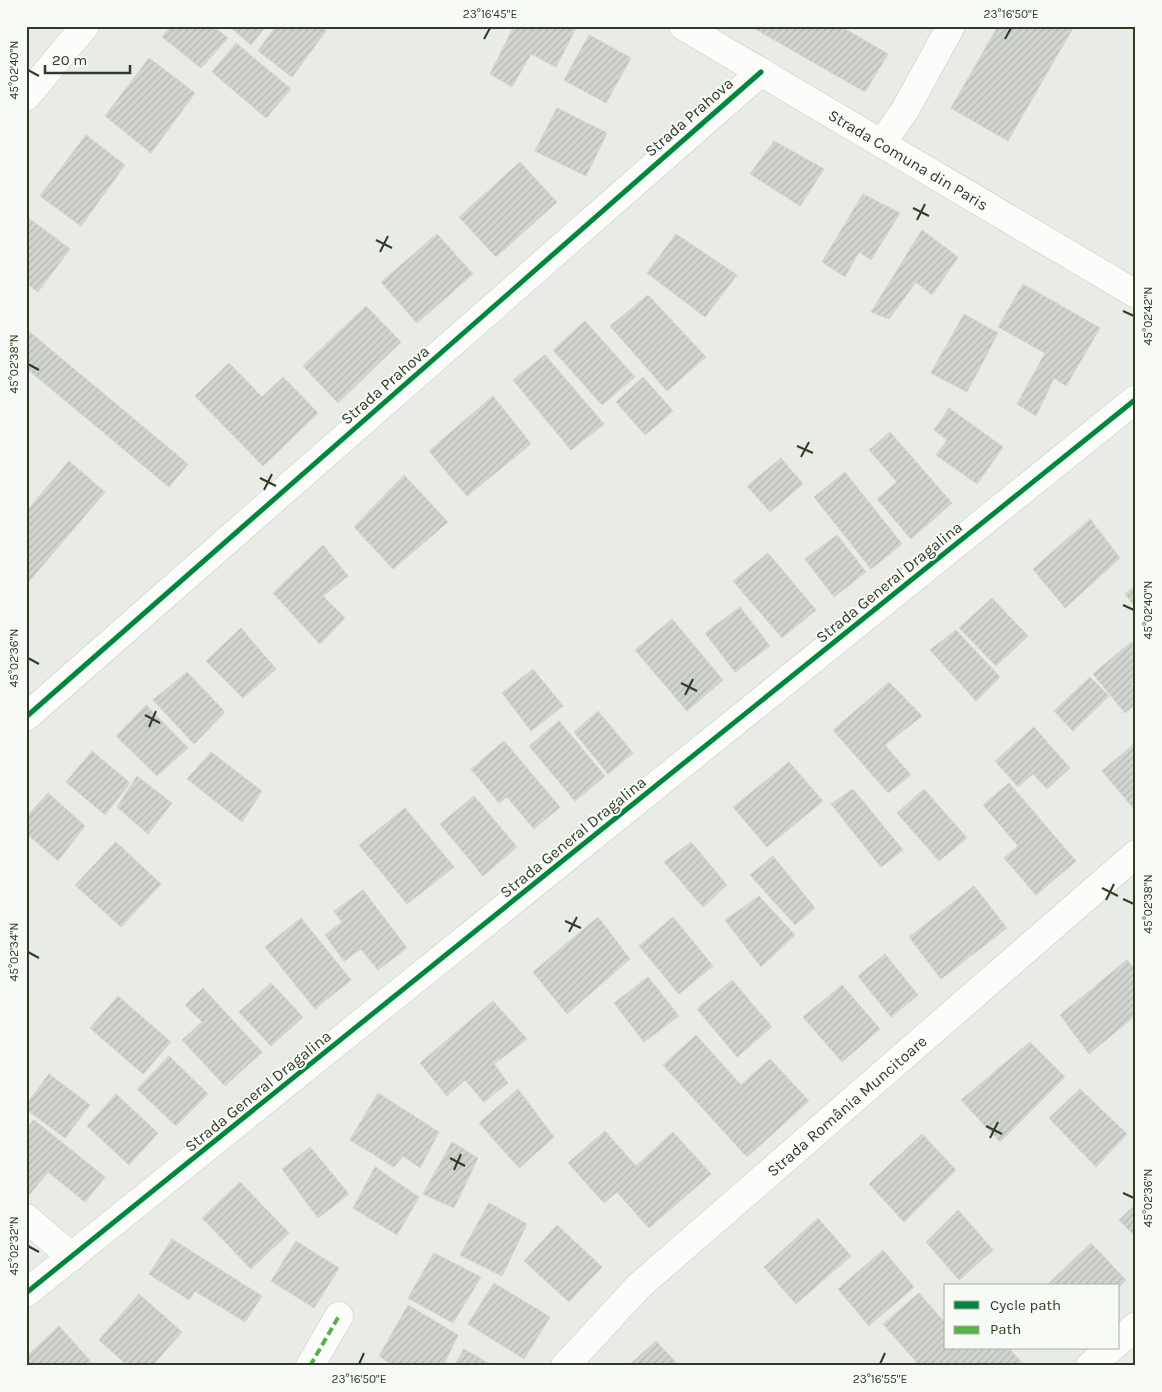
<svg xmlns="http://www.w3.org/2000/svg" width="1162" height="1392" font-family="Karla,sans-serif">
	<style>
		.building { fill: url(#building-hatch); stroke: #d2d4cf }
		.lines { fill: none; stroke-linecap: round; stroke-linejoin: round }
		.minor-casing { stroke: #c6c8c4; stroke-width: 29 }
		.minor { stroke: #fcfcfb; stroke-width: 28 }
		.quiet { stroke: #56b345; stroke-width: 4; stroke-dasharray: 8 4; stroke-linecap: butt }
		.cycleway-casing { stroke: #f8faf5; stroke-width: 8 }
		.cycleway { stroke: #00873e; stroke-width: 5 }
		.ticks { fill: none; stroke: #2d3e25; stroke-width: 2 }
		.labels { text-anchor: middle; dominant-baseline: central; stroke-width: 4; stroke-linejoin: round; paint-order: stroke }
		.street-label { font-size: 16px; fill: #2d3e25; stroke: #f8faf5 }
		.neatline { fill: none; stroke: #2d3e25; stroke-width: 2 }
		.ticks-label { font-size: 12px; text-anchor: middle; fill: #2d3e25 }
	</style>
	<defs>
		<pattern id="building-hatch" width="6" height="6" patternUnits="userSpaceOnUse" patternTransform="scale(1.25)"><rect width="6" height="6" fill="#d2d4d0"/><path d="M-1 1l2-2M0 6l6-6M5 7l2-2" fill="none" stroke="#b5b7b2"/></pattern>
	</defs>
	<rect width="100%" height="100%" fill="#e9ebe7"/>
	<g class="building">
		<polygon points="171,26 212,26 228,38 201,68 162,37"/>
		<polygon points="229,26 266,26 251,45"/>
		<polygon points="276,26 320,26 326,31 292,77 258,51"/>
		<polygon points="514,26 577,26 556,67 531,54 512,87 490,74"/>
		<polygon points="750,26 840,26 888,54 865,92"/>
		<polygon points="998,26 1074,26 1008,141 951,108"/>
		<polygon points="589,35 631,58 606,103 564,80"/>
		<polygon points="236,43 291,89 266,118 212,72"/>
		<polygon points="149,58 195,93 151,153 105,116"/>
		<polygon points="557,108 607,133 586,176 535,151"/>
		<polygon points="86,135 125,165 81,226 40,196"/>
		<polygon points="774,141 824,169 800,206 750,174"/>
		<polygon points="520,162 557,202 496,257 459,217"/>
		<polygon points="863,194 900,213 871,260 859,252 845,277 822,262"/>
		<polygon points="26,216 70,249 38,292 26,283"/>
		<polygon points="922,230 958,257 932,295 916,282 889,319 871,312"/>
		<polygon points="437,234 473,274 417,323 381,282"/>
		<polygon points="676,234 737,275 705,317 647,273"/>
		<polygon points="1023,284 1100,328 1066,386 1054,378 1036,416 1017,404 1045,353 998,327"/>
		<polygon points="648,295 706,357 667,391 610,326"/>
		<polygon points="366,306 401,342 338,403 303,366"/>
		<polygon points="964,314 998,333 967,392 931,373"/>
		<polygon points="585,321 635,377 602,405 553,350"/>
		<polygon points="26,329 188,464 169,487 26,368"/>
		<polygon points="545,355 604,424 571,450 513,380"/>
		<polygon points="229,363 262,397 283,377 318,413 263,466 195,396"/>
		<polygon points="643,377 673,411 645,435 616,402"/>
		<polygon points="493,396 531,444 467,496 429,451"/>
		<polygon points="949,408 1003,447 977,484 936,455 947,440 934,430"/>
		<polygon points="890,432 952,503 911,539 877,499 897,482 869,450"/>
		<polygon points="781,458 803,484 770,512 747,486"/>
		<polygon points="69,461 105,492 26,585 26,512"/>
		<polygon points="845,472 902,544 871,569 814,497"/>
		<polygon points="404,475 448,522 393,569 354,527"/>
		<polygon points="1090,519 1120,558 1065,608 1033,569"/>
		<polygon points="837,535 866,572 834,597 805,559"/>
		<polygon points="323,545 348,576 323,596 345,618 320,644 273,593"/>
		<polygon points="768,553 816,610 782,638 733,581"/>
		<polygon points="1136,585 1136,608 1125,594"/>
		<polygon points="992,598 1028,636 996,666 959,628"/>
		<polygon points="740,607 770,646 735,672 705,633"/>
		<polygon points="672,619 723,680 687,711 635,650"/>
		<polygon points="241,628 276,669 243,698 206,661"/>
		<polygon points="956,630 1000,677 976,701 930,650"/>
		<polygon points="1131,642 1136,648 1136,680 1131,684 1136,690 1136,704 1125,713 1093,674"/>
		<polygon points="533,669 563,706 531,731 502,693"/>
		<polygon points="187,672 225,712 194,744 153,700"/>
		<polygon points="1090,677 1109,696 1073,731 1054,711"/>
		<polygon points="889,682 922,716 885,745 911,775 888,793 833,730"/>
		<polygon points="146,705 188,748 157,776 116,736"/>
		<polygon points="598,711 633,753 608,774 574,732"/>
		<polygon points="559,721 605,776 575,801 529,746"/>
		<polygon points="1034,727 1070,768 1047,789 1033,774 1018,787 995,761"/>
		<polygon points="504,741 560,807 534,829 507,797 499,803 471,769"/>
		<polygon points="1136,742 1136,810 1135,810 1102,771"/>
		<polygon points="92,751 130,783 105,815 66,782"/>
		<polygon points="211,752 262,791 242,822 187,779"/>
		<polygon points="789,762 823,801 767,847 733,807"/>
		<polygon points="137,776 172,803 148,834 117,807"/>
		<polygon points="1009,783 1076,861 1036,895 1004,858 1018,846 983,805"/>
		<polygon points="853,789 903,850 881,867 831,804"/>
		<polygon points="924,789 967,838 939,861 897,813"/>
		<polygon points="48,793 85,826 58,861 26,833 26,817"/>
		<polygon points="474,796 517,847 483,876 440,824"/>
		<polygon points="405,808 454,867 407,904 359,845"/>
		<polygon points="116,842 161,884 121,927 75,885"/>
		<polygon points="691,842 727,885 703,907 664,862"/>
		<polygon points="773,856 815,908 795,925 750,875"/>
		<polygon points="974,886 1007,928 941,979 909,937"/>
		<polygon points="363,890 407,948 378,970 361,949 344,961 325,935 342,922 334,911"/>
		<polygon points="759,896 795,935 761,967 725,920"/>
		<polygon points="598,917 630,959 567,1014 533,972"/>
		<polygon points="673,917 713,966 679,994 639,946"/>
		<polygon points="301,918 351,980 315,1009 265,947"/>
		<polygon points="885,954 918,995 891,1017 858,976"/>
		<polygon points="1127,960 1136,971 1136,1015 1089,1054 1060,1015"/>
		<polygon points="648,977 679,1016 644,1042 614,1003"/>
		<polygon points="732,980 772,1027 737,1057 697,1009"/>
		<polygon points="271,983 303,1017 271,1046 239,1012"/>
		<polygon points="842,985 880,1029 842,1062 803,1017"/>
		<polygon points="203,988 262,1052 225,1086 182,1040 202,1022 185,1005"/>
		<polygon points="118,996 171,1042 143,1074 90,1028"/>
		<polygon points="493,1001 527,1039 494,1064 508,1083 484,1102 465,1080 447,1096 420,1063"/>
		<polygon points="696,1035 741,1085 770,1059 809,1101 747,1157 663,1065"/>
		<polygon points="1030,1042 1065,1077 1000,1142 961,1100"/>
		<polygon points="169,1056 208,1094 176,1126 137,1089"/>
		<polygon points="49,1074 90,1105 65,1138 26,1109 26,1105"/>
		<polygon points="518,1089 554,1137 519,1168 479,1123"/>
		<polygon points="1080,1089 1127,1134 1096,1167 1049,1118"/>
		<polygon points="378,1093 439,1132 420,1168 403,1156 394,1167 350,1140"/>
		<polygon points="116,1094 158,1133 129,1165 87,1126"/>
		<polygon points="34,1120 105,1177 85,1202 48,1172 30,1194 26,1192 26,1129"/>
		<polygon points="605,1131 636,1166 673,1132 711,1174 649,1228 617,1192 604,1203 568,1163"/>
		<polygon points="922,1134 956,1170 904,1222 869,1184"/>
		<polygon points="452,1142 478,1158 454,1208 423,1194"/>
		<polygon points="310,1147 349,1194 318,1218 282,1169"/>
		<polygon points="375,1167 419,1197 397,1235 353,1208"/>
		<polygon points="240,1182 289,1233 251,1269 202,1218"/>
		<polygon points="489,1203 527,1224 502,1276 460,1255"/>
		<polygon points="1136,1204 1136,1237 1119,1220"/>
		<polygon points="958,1210 993,1250 959,1280 926,1242"/>
		<polygon points="818,1218 851,1256 796,1304 764,1267"/>
		<polygon points="557,1225 602,1267 569,1302 524,1261"/>
		<polygon points="172,1239 262,1296 245,1322 195,1291 189,1300 149,1274"/>
		<polygon points="296,1241 339,1268 314,1308 271,1281"/>
		<polygon points="1091,1243 1126,1280 1118,1288 1118,1286 1046,1286"/>
		<polygon points="883,1250 914,1287 869,1326 838,1289"/>
		<polygon points="434,1253 481,1277 453,1323 408,1298"/>
		<polygon points="494,1283 550,1317 524,1359 468,1324"/>
		<polygon points="919,1293 946,1324 946,1348 1009,1348 1025,1366 920,1366 883,1324"/>
		<polygon points="139,1294 182,1332 152,1366 128,1366 99,1340"/>
		<polygon points="408,1305 458,1335 443,1366 394,1366 379,1356"/>
		<polygon points="59,1326 93,1364 92,1366 26,1366 26,1357"/>
		<polygon points="656,1341 679,1366 628,1366"/>
		<polygon points="464,1349 493,1366 454,1366"/>
	</g>
	<g class="lines">
		<defs>
			<g id="minor">
				<path id="s1" d="M683 26 1136 294"/>
				<polyline points="26,97 85,26"/>
				<polyline points="882,143 905,110 951,26"/>
				<polyline points="26,717 761,72"/>
				<polyline points="26,1218 72,1257"/>
				<polyline points="26,1293 1136,399"/>
				<polyline points="1118,1342 1136,1326"/>
				<polyline points="310,1366 339,1316"/>
				<path id="s2" d="M565 1366 639 1286 1136 854"/>
				<polyline points="1090,1366 1111,1348"/>
			</g>
		</defs>
		<use href="#minor" class="minor-casing"/>
		<use href="#minor" class="minor"/>
		<polyline class="quiet" points="310,1366 339,1316"/>
		<defs>
			<g id="cycleway">
				<polyline points="26,717 761,72"/>
				<polyline points="26,1293 1136,399"/>
			</g>
		</defs>
		<use href="#cycleway" class="cycleway-casing"/>
		<use href="#cycleway" class="cycleway"/>
	</g>
	<path class="ticks" d="M484 39 490 28M1005 39 1011 28M28 70 39 76M913 208 929 216M917 220 925 204M376 240 392 248M380 252 388 236M1123 311 1134 316M28 364 39 370M797 446 813 453M801 457 809 442M260 478 276 486M264 490 272 474M1123 605 1134 610M28 658 39 664M681 683 697 691M685 695 693 679M145 715 160 723M149 727 156 711M1102 888 1118 896M1123 899 1134 904M1106 900 1114 884M565 921 581 928M569 932 577 917M28 952 39 958M986 1126 1002 1134M990 1138 998 1122M450 1158 465 1166M454 1170 461 1154M1123 1193 1134 1198M28 1246 39 1252M359 1364 364 1353M880 1364 885 1353"/>
	<g class="labels">
		<g class="street-label">
			<text transform="translate(689 117) rotate(-41)">Strada Prahova</text>
			<text stroke="none"><textPath href="#s1" startOffset="262">Strada Comuna din Paris</textPath></text>
			<text transform="translate(385 385) rotate(-41)">Strada Prahova</text>
			<text transform="translate(889 582) rotate(-39)">Strada General Dragalina</text>
			<text transform="translate(573 837) rotate(-39)">Strada General Dragalina</text>
			<text transform="translate(258 1091) rotate(-39)">Strada General Dragalina</text>
			<text stroke="none"><textPath href="#s2" startOffset="384">Strada România Muncitoare</textPath></text>
		</g>
	</g>
	<rect width="1162" height="1392" fill="none" stroke="#f8faf5" stroke-width="55"/>
	<rect x="944" y="1284" width="175" height="65" fill="#f8faf5" stroke="#a7afa2"/>
	<rect x="954" y="1301" width="25" height="8" fill="#00873e" stroke="#a7afa2"/>
	<text x="990" y="1310" font-size="15" fill="#2d3e25">Cycle path</text>
	<rect x="954" y="1326" width="25" height="8" fill="#56b345" stroke="#a7afa2"/>
	<text x="990" y="1334" font-size="15" fill="#2d3e25">Path</text>
	<path d="M45 65v8h85v-8" fill="none" stroke="#2d3e25" stroke-width="2.5"/>
	<text x="52" y="65" font-size="15" fill="#2d3e25" stroke="#f8faf5" stroke-width="4" paint-order="stroke">20 m</text>
	<rect x="28" y="28" width="1106" height="1336" class="neatline"/>
	<g class="ticks-label">
		<text x="490" y="18">23°16'45"E</text>
		<text x="1011" y="18">23°16'50"E</text>
		<text transform="translate(14 70) rotate(-90)" y="4">45°02'40"N</text>
		<text transform="translate(1148 316) rotate(-90)" y="4">45°02'42"N</text>
		<text transform="translate(14 364) rotate(-90)" y="4">45°02'38"N</text>
		<text transform="translate(1148 610) rotate(-90)" y="4">45°02'40"N</text>
		<text transform="translate(14 658) rotate(-90)" y="4">45°02'36"N</text>
		<text transform="translate(1148 904) rotate(-90)" y="4">45°02'38"N</text>
		<text transform="translate(14 952) rotate(-90)" y="4">45°02'34"N</text>
		<text transform="translate(1148 1198) rotate(-90)" y="4">45°02'36"N</text>
		<text transform="translate(14 1246) rotate(-90)" y="4">45°02'32"N</text>
		<text x="359" y="1383">23°16'50"E</text>
		<text x="880" y="1383">23°16'55"E</text>
	</g>
</svg>
